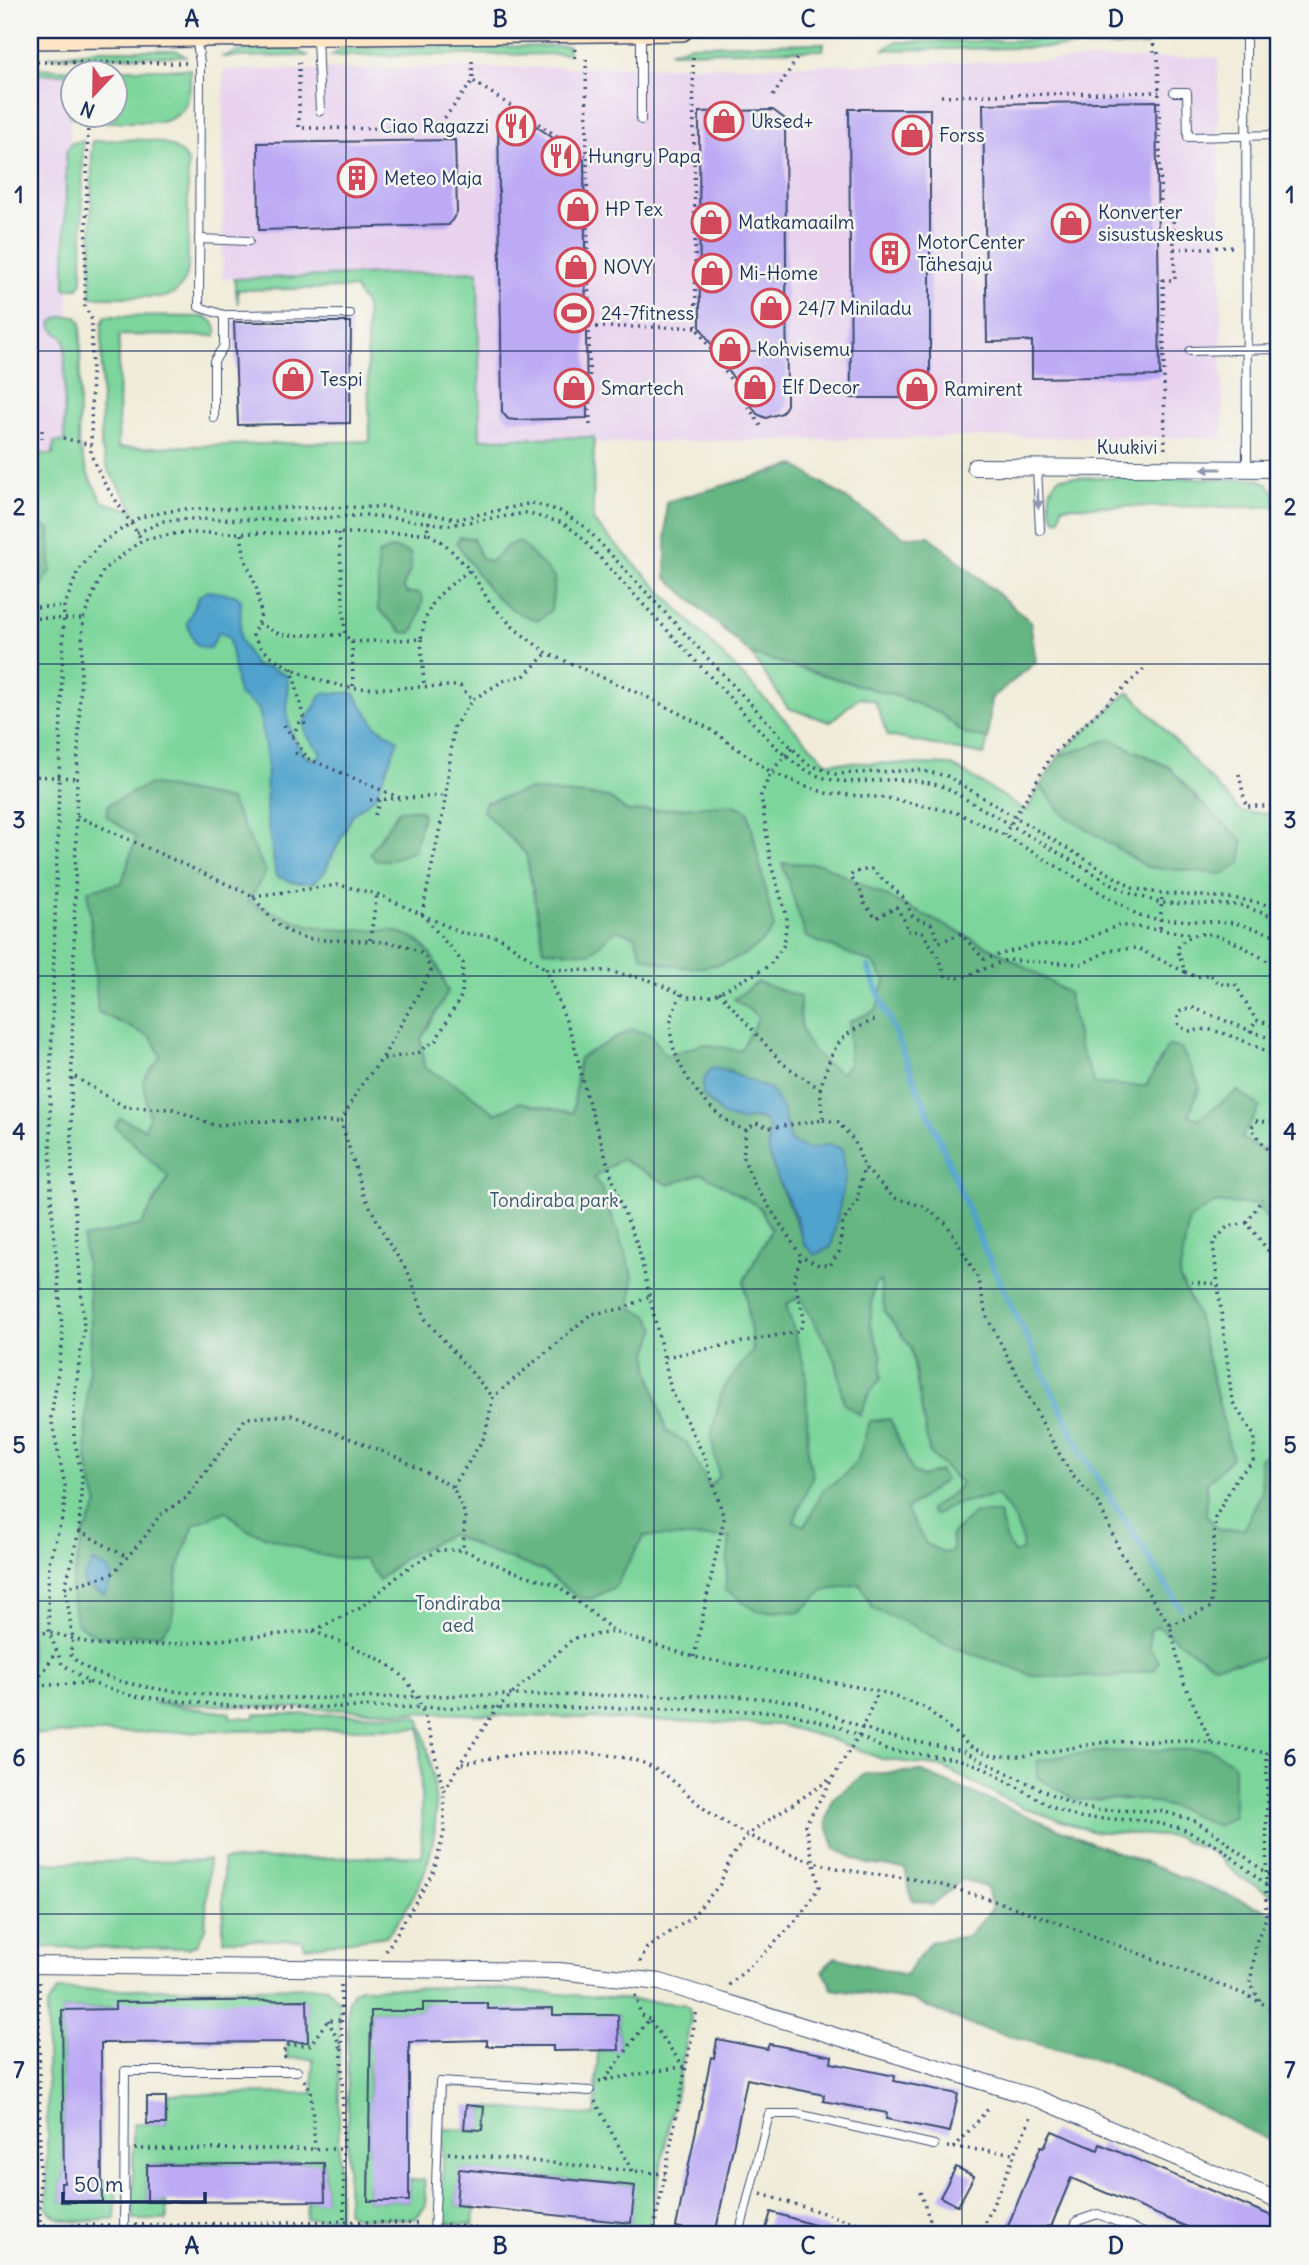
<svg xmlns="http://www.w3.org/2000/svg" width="1309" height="2265" font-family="Delius,sans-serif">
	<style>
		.built { fill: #e8d2ee }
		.green { fill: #7cd59b; stroke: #4c827c; stroke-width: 2 }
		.forest { fill: #65b683; stroke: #407270; stroke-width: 2; fill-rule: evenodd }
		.water { fill: #50a3cc; stroke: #366995; stroke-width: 2 }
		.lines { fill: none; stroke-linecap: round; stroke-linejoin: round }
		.stream { stroke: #50a3cc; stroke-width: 6 }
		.building { fill: #bcaaf4 }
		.lane-casing { stroke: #3b4b70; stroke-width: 10 }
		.street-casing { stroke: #3b4b70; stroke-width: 18 }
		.secondary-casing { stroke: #3b4b70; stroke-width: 24 }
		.path { stroke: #3b4b70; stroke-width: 3.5; stroke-dasharray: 2 5; stroke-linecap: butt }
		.lane { stroke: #fff; stroke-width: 8 }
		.street { stroke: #fff; stroke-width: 16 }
		.secondary { stroke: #fde5c5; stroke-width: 21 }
		.oneway { fill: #8d97ae }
		.grid { fill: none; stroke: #1b2f5e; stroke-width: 2; stroke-opacity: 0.55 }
		.labels { text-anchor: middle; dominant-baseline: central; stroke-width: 5; stroke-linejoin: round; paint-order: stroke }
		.poi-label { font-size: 19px; fill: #1b2f5e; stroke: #f6f6f2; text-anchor: start }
		.street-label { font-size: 19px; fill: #1b2f5e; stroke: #f6f6f2 }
		.park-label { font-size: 19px; fill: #33586d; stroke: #f6f6f2 }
		.neatline { fill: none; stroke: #1b2f5e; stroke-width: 2.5 }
		.grid-label { font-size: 23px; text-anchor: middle; font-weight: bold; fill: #1b2f5e }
	</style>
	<rect width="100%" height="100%" fill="#f6f6f2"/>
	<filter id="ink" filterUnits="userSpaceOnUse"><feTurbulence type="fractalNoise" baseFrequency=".0143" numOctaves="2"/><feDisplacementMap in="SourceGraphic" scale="14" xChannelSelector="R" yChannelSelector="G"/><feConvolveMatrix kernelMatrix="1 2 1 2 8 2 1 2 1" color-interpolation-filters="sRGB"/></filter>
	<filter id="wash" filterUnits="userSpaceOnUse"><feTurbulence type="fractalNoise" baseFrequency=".00686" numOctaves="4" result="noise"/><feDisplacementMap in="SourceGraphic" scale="28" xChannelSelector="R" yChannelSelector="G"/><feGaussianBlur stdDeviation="1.57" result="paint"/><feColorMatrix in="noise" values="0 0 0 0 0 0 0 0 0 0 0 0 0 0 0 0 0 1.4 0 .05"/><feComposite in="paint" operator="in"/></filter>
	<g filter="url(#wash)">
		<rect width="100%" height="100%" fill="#f0ecd9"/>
		<g class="built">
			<polygon points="1218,57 1223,438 974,437 477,445 472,271 222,279 224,70 811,65"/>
			<polygon points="1273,57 1279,57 1279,282"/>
			<polygon points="30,72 71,72 67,492 30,493"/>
		</g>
		<g class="green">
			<polygon points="1148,39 1146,46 884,50 895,42"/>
			<polygon points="824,43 823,50 669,52 690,45"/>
			<polygon points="568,46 568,54 331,56 343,48"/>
			<polygon points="293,49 309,56 221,57 245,50"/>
			<polygon points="98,50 176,50 185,56 48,57"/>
			<polygon points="30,68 80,70 83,73 74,74 74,116 84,116 84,122 69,115 67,74 30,74"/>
			<path d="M99 69H190C191 94 190 115 161 122H93V116H116V74L95 73Z"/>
			<polygon points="83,141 82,281 78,288 65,289 66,152 72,143"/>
			<path d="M92 141C124 141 170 131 188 162V268C186 283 180 292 165 297H91Z"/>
			<path d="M478 271 480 439 594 437 593 521 826 762 952 765 1027 811 1040 786 1063 814 1199 801 1169 767 1110 739 1064 755 1061 753 1127 693H1131L1241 812 1279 813V1898L1242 1879 1212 1852 1176 1837 1090 1831 1022 1807 942 1767 882 1759 827 1738 780 1725 152 1703 230 1713V1717L254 1718 255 1714 405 1715 416 1716 420 1720C445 1805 444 1864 387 1936L305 1947 302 1940H223V1860L422 1856 420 1728 30 1734V442H36V454H53L54 442H64L65 340 52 328 51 323 60 317 76 316 81 322 78 444 90 479 103 502 135 511 109 471 101 447 102 323 106 316 207 317C215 323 217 327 216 336L119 335 118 448 370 441 366 306 354 288 238 290V304L234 279Z"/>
			<path d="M1060 477 1258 479C1273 485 1276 492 1276 507L1062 506 1060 519 1056 520C1047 507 1046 487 1060 477Z"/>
			<polygon points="751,654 900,697 940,713 965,734 988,739 984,755 888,736 875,701 859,697 830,722 788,708"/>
			<polygon points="209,1860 205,1929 197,1944 188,1948 30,1947 30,1863"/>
			<path d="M327 1987 339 2001V2218L306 2219 307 2201 325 2200 324 2163 147 2165V2202H166L167 2220H133V2124H166L168 2094 313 2093V2059L287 2058V2042L307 2041V2000L62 2010 64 2183H61V2202H101V2181L117 2180 115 2219C95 2220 59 2228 47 2208V2005L58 1990Z"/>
			<polygon points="475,1987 683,2004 689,2008 691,2018 647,2235 613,2235 614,2222 631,2223 634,2186 460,2169 456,2205 475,2207 473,2225 443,2222 443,2129 481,2130 484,2107 595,2116 598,2050 619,2050 618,2015 553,2015 423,2003 423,2011 371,2011 368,2045 371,2046 371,2063 368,2064 371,2118 368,2119 371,2183 368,2183 368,2201 409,2201 409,2180 424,2180 426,2206 415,2219 356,2218 347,2212 348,2002 352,1992 360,1988"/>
		</g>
		<g class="forest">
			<polygon points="795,465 905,537 929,536 1030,621 1036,662 991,699 988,739 965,734 940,713 900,697 751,654 666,577 666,502"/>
			<polygon points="30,520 50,529 51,572 38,590 30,590"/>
			<path d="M460 537 473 538 481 558 491 562 507 546 519 541 555 578 551 610 539 620C497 612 478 574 456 542Z"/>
			<polygon points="394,548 410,553 411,568 403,587 407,593 419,593 423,599 415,629 410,633 402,632 378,609 378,554"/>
			<polygon points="1110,739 1169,767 1199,801 1243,841 1241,863 1224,874 1147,867 1063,814 1040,786 1061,753 1064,755"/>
			<path d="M150 784 230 800 266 872 248 902C268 909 288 920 309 925 376 942 419 902 448 992L421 1039 424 1067 465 1090 496 1114 519 1102 573 1113 579 1058 632 1029 651 1035 666 1056 704 1044 740 1051 759 1017 734 999 758 982 800 997C799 1038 805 1051 841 1073L849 1064V1022L876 1010 885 981 873 963 806 937 782 863 821 864 1003 954 1068 993 1080 1049 1095 1084 1146 1086 1168 1046 1181 1048 1200 1086 1189 1115 1198 1119 1238 1091 1260 1107 1241 1138 1261 1150 1279 1144V1236L1256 1204 1214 1203 1189 1220 1179 1277 1197 1314 1232 1458 1207 1483 1206 1515 1219 1530 1244 1529 1262 1491 1260 1459 1270 1451 1279 1458V1642L1260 1659 1213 1665 1157 1626 1150 1631 1149 1648 1159 1661 1155 1669 1114 1677 1035 1676 943 1643 912 1625 873 1609 860 1584 824 1590 800 1612 756 1611 725 1589 730 1538 644 1536 615 1587 591 1599 577 1597 542 1570 489 1552 451 1534 405 1557 379 1580 365 1560 324 1556 247 1530 226 1511 194 1524 178 1569 172 1621 161 1634 98 1637 76 1623 71 1589 83 1536 98 1505C76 1444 90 1392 91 1329 91 1299 86 1268 83 1238L141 1225 169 1177 115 1126 120 1118 145 1129 149 1116 143 1080 161 1056 151 1037 98 1012 88 890 122 883 136 837 106 816 109 804ZM728 1069 750 1083 770 1089 783 1111 790 1141 809 1150 830 1144 804 1244C795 1212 775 1184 769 1151 767 1143 772 1131 768 1124 764 1119 759 1119 753 1118ZM621 1159 669 1185 702 1173 759 1207 772 1229 744 1281 753 1350 722 1390 711 1437 719 1476 709 1487 687 1443 666 1431 649 1368 648 1354 656 1328 648 1315 631 1308 633 1275 602 1189 594 1178ZM880 1281 885 1312 911 1348 929 1452 961 1483 955 1491 930 1509 932 1514 937 1515 952 1505 996 1495C1010 1507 1022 1532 1023 1550L1014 1553 1008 1544 999 1513H974L951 1535 953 1550 946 1553 927 1545 906 1510 945 1480 939 1471 922 1477 912 1471 890 1419 870 1421 858 1459 844 1476 822 1491 805 1526 794 1521 813 1475 808 1456 806 1372 786 1304 800 1297 836 1361 844 1404 860 1415 869 1394 881 1379 882 1356 870 1324 874 1284Z"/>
			<path d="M528 790 608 797 628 812 733 804 748 811 774 928C743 970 688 976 642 956L635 936 616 930 590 953 544 950 526 854 483 811 486 802Z"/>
			<polygon points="399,810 420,810 423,815 414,851 390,860 375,860 370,853"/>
			<polygon points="30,813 34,819 33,1435 30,1550"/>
			<polygon points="1210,1749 1234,1764 1234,1817 1216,1826 1183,1810 1139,1799 1076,1800 1037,1777 1038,1760 1093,1752"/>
			<polygon points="920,1771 1083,1839 1279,1915 1279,2145 1118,2066 970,2025 914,2001 832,1989 823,1970 835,1957 905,1975 930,1942 968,1936 992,1909 987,1888 963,1879 933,1904 912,1900 905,1869 867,1864 835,1849 826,1823 833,1798 865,1774"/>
		</g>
		<g class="water">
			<path d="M208 591 235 595 241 600 240 639 255 666 270 668 288 676C287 711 283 729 307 758L318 759 321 752 306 735 304 723 323 693H354L376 726 398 740 376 796 353 814 324 873 313 883H295L276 876 266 812 267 761 259 709 238 694 229 637 219 632 210 648C193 650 192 636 187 623L199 596Z"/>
			<path d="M711 1068C733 1070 749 1083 770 1089L783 1111 790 1141 809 1150 830 1144 842 1149 846 1175 831 1247 815 1255 804 1244 797 1219 777 1177 768 1150 769 1126 764 1120 753 1118 740 1121 724 1116 703 1095V1081Z"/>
			<polygon points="93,1562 108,1569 112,1577 105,1595 84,1585 83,1580"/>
		</g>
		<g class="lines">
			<polyline class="stream" points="868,967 985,1250 1082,1453 1180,1607"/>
		</g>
		<g id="blocks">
			<g class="building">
				<polygon points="1156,101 1160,376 1032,378 1032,341 987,342 983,104"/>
				<polygon points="849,109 930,109 930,398 851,398"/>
				<polygon points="773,110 785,119 787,405 782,413 766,418 757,414 700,327 699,112"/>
				<polygon points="507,111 519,114 584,160 587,418 515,420 508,419 502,412 498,116"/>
				<polygon points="455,140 457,212 449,225 259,230 258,143"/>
				<polygon points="234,322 351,322 350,423 238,425"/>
				<polygon points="307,2000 308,2042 101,2043 102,2202 61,2202 61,2183 64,2183 62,2010 115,2009 115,2002"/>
				<polygon points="423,2003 488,2003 488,2009 553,2008 553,2015 618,2015 619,2050 553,2051 553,2046 487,2046 487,2040 409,2042 409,2201 368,2201 371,2011 423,2011"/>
				<polygon points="717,2039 767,2049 769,2044 832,2056 831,2063 895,2076 894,2081 958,2094 950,2132 886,2119 887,2113 823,2101 824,2095 747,2079 715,2235 676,2227 711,2057 714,2058"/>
				<rect x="147" y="2097" width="19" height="27"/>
				<polygon points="466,2105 484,2107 482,2130 464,2129"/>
				<polygon points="1052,2131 1098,2150 1100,2144 1279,2219 1279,2235 1206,2235 1071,2178 1051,2227 1048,2226 1044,2235 1004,2235 1041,2146 1044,2147"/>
				<polygon points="324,2163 325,2201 147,2202 147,2165"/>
				<polygon points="956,2167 974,2176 958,2206 940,2197"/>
				<polygon points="459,2169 635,2186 631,2223 456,2205"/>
				<polygon points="771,2212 834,2231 833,2235 764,2235"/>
			</g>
		</g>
	</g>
	<g filter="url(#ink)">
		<use href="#blocks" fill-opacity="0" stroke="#3b4b70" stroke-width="2"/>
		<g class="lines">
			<defs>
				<g id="lane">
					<polyline points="1246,30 1247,469"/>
					<polyline points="641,33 641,120"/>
					<polyline points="196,36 200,63 199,307 224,315 350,314"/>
					<polyline points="317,37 320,111"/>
					<polyline points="1174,92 1187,92 1188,137 1279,135"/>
					<polyline points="199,239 249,241"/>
					<polyline points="1190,351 1279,349"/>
					<polyline points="214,418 214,361 224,346 224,315"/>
					<polyline points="1037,468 1040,530"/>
					<polyline points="124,2235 125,2071 297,2071"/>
					<polyline points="434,2235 440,2082 590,2091"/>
					<polyline points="739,2235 769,2114 797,2114 934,2145"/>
					<polyline points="1071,2235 1077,2221 1098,2214 1149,2235"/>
				</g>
				<g id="street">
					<polyline points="975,467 1279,469"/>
					<polyline points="30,1965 559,1971 660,1982 1039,2099 1279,2201"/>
				</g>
				<polyline id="secondary" points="30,38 682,30"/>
			</defs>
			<use href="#lane" class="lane-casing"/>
			<use href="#street" class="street-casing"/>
			<use href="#secondary" class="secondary-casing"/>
			<g class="path">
				<polyline points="1153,30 1154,52"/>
				<polyline points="575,49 575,60"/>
				<polyline points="1158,52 1161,213 1173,212 1175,280 1163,280 1165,453"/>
				<polyline points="693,58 696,327 763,429"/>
				<polyline points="586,59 590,427"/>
				<polyline points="472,61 473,81 586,155"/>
				<polyline points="30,62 187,63"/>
				<polyline points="299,62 299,128 436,129 473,81"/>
				<polyline points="89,74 89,62"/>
				<polyline points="773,96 798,57"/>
				<polyline points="941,96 1159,92"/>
				<polyline points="88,116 85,306 92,320 91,455 103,481 142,540"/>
				<polyline points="1174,249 1233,247"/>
				<polyline points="589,327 696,327"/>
				<polyline points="42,430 42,438"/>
				<polyline points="63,438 91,445"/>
				<polyline points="430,514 427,533 444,543 470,570 490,603 515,629 547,653 645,696 708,728 771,772 805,786 826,793 887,798 954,812 967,817 1004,835 1140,916 1156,919 1235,923 1279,936"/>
				<path d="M137 533 164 521 190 519 295 520 366 515 449 525 526 513 563 523 578 534 767 738C838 813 867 763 945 787L1126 892 1161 903 1240 905 1279 919"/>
				<polyline points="339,533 345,635 352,642 353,688"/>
				<path d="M427 533H179L142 540 104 569 83 619 77 778 71 1113 72 1174 84 1327 74 1402V1438L82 1477 79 1531 65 1588 73 1639 70 1654C115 1715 402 1695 481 1695 566 1695 651 1696 737 1696L799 1702 882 1735 963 1751 1075 1806 1098 1810 1161 1811 1193 1820 1215 1833 1267 1874 1279 1877"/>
				<path d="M241 534 245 559 256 586 261 614 253 635C264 663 326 686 356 688 390 689 425 686 460 686L472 700"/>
				<polyline points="30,607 64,607"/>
				<polyline points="30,618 83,619"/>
				<polyline points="258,623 281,635 345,635"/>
				<polyline points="421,639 424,685"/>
				<path d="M352 642 421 639C427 600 440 593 470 570"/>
				<polyline points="292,668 306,729"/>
				<polyline points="284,725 307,757"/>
				<polyline points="292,736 302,718"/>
				<polyline points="295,753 400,798"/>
				<polyline points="1239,774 1246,806 1279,806"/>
				<polyline points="30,776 77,778"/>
				<polyline points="370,800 444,796"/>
				<polyline points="375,815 380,800"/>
				<path d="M77 816 253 896C266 914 279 929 301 937 329 945 401 933 424 956 427 959 429 967 431 971L382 1059"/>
				<polyline points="1004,835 1052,755 1144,669"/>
				<polyline points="253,896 339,885 377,894 462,933 499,937 546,969"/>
				<path d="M1279 909C1232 891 1181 900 1133 888L947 776 918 770 835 774 807 764 585 527 560 511 532 503 458 519 385 507 181 509 140 517 101 543 78 571 64 607 50 1095 51 1197 63 1339 51 1418 65 1485 64 1512 49 1562 48 1591 49 1632 62 1664 91 1683 132 1696 239 1707 632 1708 784 1712 838 1726 887 1750 957 1759 980 1766 1054 1808 1080 1818 1141 1820 1181 1828 1219 1847 1268 1886 1279 1889"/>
				<polyline points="422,914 463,963 462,995 436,1040 418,1053 382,1059 359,1088 341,1122 364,1195 388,1242 408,1272 426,1320 493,1397"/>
				<polyline points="422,914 444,808 454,727 472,700 503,681 525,675 547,653"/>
				<polyline points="1160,928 1162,895"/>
				<polyline points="370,940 377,894"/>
				<path d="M1279 968C1252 953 1200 912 1177 949L1185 972 1196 977 1210 974 1219 984H1235L1256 1020 1279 1027"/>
				<polyline points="1185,972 1137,948 1110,950 1082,964 1006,960 961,978 946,977 937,955 922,932 907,931 906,923 896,907 876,918 862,901 863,895 850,876 855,872 871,869 904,898 913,917 931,924 939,942 961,934 984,959 1033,945 1077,943 1119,925 1193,934"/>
				<polyline points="719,992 782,1063 820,1089 823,1120 769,1128 756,1123 746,1130 743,1157 753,1182 801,1256 819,1265 830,1265 839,1252 843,1222 857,1201 864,1167"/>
				<path d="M681 994C678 1002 672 1012 671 1020 665 1059 710 1120 746 1130"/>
				<polyline points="1250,1032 1256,1020"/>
				<path d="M1279 1042 1191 1007 1179 1012 1177 1022C1189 1038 1195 1027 1211 1030 1234 1035 1258 1048 1279 1056"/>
				<polyline points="75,1077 125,1107 173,1109 216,1126 247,1121 341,1122"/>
				<path d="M820 1089C834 1045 835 1036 879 1018"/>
				<polyline points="823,1120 838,1122 855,1142 864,1167 894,1198 923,1206 947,1224 977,1276 987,1317 1054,1445 1072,1475 1098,1502 1121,1553 1170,1625 1183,1681 1211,1742"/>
				<polyline points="1279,1122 1256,1121 1251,1128 1279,1165"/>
				<polyline points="1247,1223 1262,1199"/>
				<polyline points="1191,1282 1217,1284"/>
				<polyline points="665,1357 800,1331 804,1318 794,1280 801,1256"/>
				<polyline points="453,1487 485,1436 493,1397 591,1314 622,1309 648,1297"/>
				<polyline points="79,1531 127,1557"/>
				<polyline points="65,1588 112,1574 144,1538 160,1515 186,1498 246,1418 291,1415 399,1458 453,1487 465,1514 463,1550"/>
				<polyline points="1170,1625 1211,1607 1215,1518 1237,1477 1253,1462 1255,1437 1232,1401 1213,1243 1227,1227 1247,1223 1279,1265"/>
				<path d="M313 1631C340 1643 386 1656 405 1679 427 1703 435 1760 444 1792"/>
				<polyline points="30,1635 49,1632 97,1645 164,1645 313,1631 360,1608 409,1567 439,1550 463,1550 509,1570 557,1585 614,1631"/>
				<polyline points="694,1657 724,1518 706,1460 671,1390 638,1246 619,1200 586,1094 573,1039 546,969 606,971 647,979 688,997 713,996 769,966 784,945 787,917 771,865 761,795 771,772 792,748"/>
				<polyline points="30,1684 44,1671 55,1653"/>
				<polyline points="30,1686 91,1683"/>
				<path d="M462 1764C508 1752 601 1746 646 1764 673 1775 689 1799 713 1815 743 1835 780 1851 814 1862 858 1876 904 1874 949 1887 1051 1916 1150 1959 1249 1996L1279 2013"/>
				<polyline points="386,1951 434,1871 444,1833 444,1792 459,1765 497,1708 574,1638 614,1632 694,1657 879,1691 926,1708 972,1748 995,1756 1023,1756 1106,1742 1192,1740 1267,1753"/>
				<polyline points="640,1962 647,1948 691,1918 720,1884 730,1859 748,1834 832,1778"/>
				<polyline points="39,1982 40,2235"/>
				<polyline points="341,1985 344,2221"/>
				<path d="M729 1985C762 1955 798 1926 819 1886L805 1825 858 1736 879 1691"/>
				<polyline points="635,1995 641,2015 649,2019"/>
				<polyline points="1260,2001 1250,1983 1257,1940 1266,1918 1267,1753 1279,1740"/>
				<polyline points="328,2020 342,2050"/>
				<polyline points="285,2058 283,2052 289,2045 310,2045 328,2020 342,2020"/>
				<polyline points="304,2080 311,2090 315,2149"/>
				<polyline points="605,2080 649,2019 683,2066"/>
				<polyline points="599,2081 687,2066"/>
				<polyline points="595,2101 632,2171"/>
				<polyline points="947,2147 1014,2153"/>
				<polyline points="954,2148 988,2109"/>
				<polyline points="135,2149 343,2149"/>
				<polyline points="448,2153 665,2174"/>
				<polyline points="920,2192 935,2235"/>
				<polyline points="761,2194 896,2235"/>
				<polyline points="135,2225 344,2221 421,2224"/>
				<polyline points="446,2225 541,2235"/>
				<polyline points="30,2226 113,2225"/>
				<polyline points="653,2235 697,2010"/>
				<polyline points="980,2235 1032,2114"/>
			</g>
			<use href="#lane" class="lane"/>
			<use href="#street" class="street"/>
			<use href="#secondary" class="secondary"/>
		</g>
		<defs><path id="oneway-solid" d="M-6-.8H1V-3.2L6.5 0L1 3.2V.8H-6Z" transform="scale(1.75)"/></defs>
		<g class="oneway">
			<use href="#oneway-solid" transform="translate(1211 469) rotate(-180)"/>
			<use href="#oneway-solid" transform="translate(1038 499) rotate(88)"/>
		</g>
	</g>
	<path class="grid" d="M346 30V2235M654 30V2235M962 30V2235M30 351H1279M30 664H1279M30 976H1279M30 1289H1279M30 1601H1279M30 1914H1279"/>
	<defs>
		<symbol id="shop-ring" viewBox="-11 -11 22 22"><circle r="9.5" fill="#f6f6f2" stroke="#d1495b" stroke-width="1.5"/><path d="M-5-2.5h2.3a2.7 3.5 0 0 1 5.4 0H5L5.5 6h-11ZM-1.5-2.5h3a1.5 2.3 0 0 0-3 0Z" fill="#d1495b"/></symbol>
		<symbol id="restaurant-ring" viewBox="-11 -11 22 22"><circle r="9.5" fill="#f6f6f2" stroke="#d1495b" stroke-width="1.5"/><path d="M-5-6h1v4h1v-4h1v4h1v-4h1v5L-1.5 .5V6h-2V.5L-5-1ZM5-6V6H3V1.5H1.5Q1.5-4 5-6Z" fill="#d1495b"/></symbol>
		<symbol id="building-ring" viewBox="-11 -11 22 22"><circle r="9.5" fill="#f6f6f2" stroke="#d1495b" stroke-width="1.5"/><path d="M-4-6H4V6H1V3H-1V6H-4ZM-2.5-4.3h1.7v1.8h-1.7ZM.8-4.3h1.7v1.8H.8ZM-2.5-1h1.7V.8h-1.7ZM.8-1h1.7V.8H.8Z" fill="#d1495b"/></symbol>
		<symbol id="stadium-ring" viewBox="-11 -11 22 22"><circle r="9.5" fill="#f6f6f2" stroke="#d1495b" stroke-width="1.5"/><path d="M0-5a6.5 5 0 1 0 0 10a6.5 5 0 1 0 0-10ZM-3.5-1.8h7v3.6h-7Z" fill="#d1495b"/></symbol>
	</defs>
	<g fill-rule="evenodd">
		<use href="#shop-ring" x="702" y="99" width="44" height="44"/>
		<use href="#restaurant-ring" x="494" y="104" width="44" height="44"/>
		<use href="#shop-ring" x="890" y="113" width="44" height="44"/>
		<use href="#restaurant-ring" x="539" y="134" width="44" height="44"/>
		<use href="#building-ring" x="335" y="156" width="44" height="44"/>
		<use href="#shop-ring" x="556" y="187" width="44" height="44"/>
		<use href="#shop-ring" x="689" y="200" width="44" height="44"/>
		<use href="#shop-ring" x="1049" y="201" width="44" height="44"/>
		<use href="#building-ring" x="868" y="231" width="44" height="44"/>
		<use href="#shop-ring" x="554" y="245" width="44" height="44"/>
		<use href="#shop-ring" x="690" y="251" width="44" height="44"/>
		<use href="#shop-ring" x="749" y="286" width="44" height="44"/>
		<use href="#stadium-ring" x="552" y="291" width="44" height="44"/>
		<use href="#shop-ring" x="708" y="327" width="44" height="44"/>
		<use href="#shop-ring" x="271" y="357" width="44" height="44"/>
		<use href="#shop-ring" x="733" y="365" width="44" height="44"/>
		<use href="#shop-ring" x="552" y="366" width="44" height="44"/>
		<use href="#shop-ring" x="895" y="367" width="44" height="44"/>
	</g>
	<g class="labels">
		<g class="poi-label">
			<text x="751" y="121">Uksed+</text>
			<text x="489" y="126" text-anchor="end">Ciao Ragazzi</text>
			<text x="939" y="135">Forss</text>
			<text x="588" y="156">Hungry Papa</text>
			<text x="384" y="178">Meteo Maja</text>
			<text x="605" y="209">HP Tex</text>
			<text x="1098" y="212">Konverter<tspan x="1098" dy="22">sisustuskeskus</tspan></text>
			<text x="738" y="222">Matkamaailm</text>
			<text x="917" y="242">MotorCenter<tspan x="917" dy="22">Tähesaju</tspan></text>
			<text x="603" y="267">NOVY</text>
			<text x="739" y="273">Mi-Home</text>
			<text x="798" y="308">24/7 Miniladu</text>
			<text x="601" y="313">24-7fitness</text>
			<text x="757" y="349">Kohvisemu</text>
			<text x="320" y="379">Tespi</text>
			<text x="782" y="387">Elf Decor</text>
			<text x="601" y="388">Smartech</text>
			<text x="944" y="389">Ramirent</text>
		</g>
		<g class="street-label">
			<text x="1127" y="447">Kuukivi</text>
		</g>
		<g class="park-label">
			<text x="554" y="1200">Tondiraba park</text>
			<text x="458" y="1603">Tondiraba<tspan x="458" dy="22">aed</tspan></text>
		</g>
	</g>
	<rect width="1309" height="2265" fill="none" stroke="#f6f6f2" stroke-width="77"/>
	<g transform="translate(94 94) rotate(202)"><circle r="33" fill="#f6f6f2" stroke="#9ea6b7" stroke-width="2"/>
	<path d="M0-5L12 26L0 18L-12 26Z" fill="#d1495b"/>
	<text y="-10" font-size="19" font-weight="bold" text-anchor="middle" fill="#1b2f5e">N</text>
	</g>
	<path d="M63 2192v10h142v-10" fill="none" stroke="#1b2f5e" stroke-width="3.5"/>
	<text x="74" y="2192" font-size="21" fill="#1b2f5e" stroke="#f6f6f2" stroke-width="5" paint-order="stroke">50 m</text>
	<rect x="38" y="38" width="1232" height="2188" class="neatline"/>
	<g class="grid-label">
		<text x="192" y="27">A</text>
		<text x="500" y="27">B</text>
		<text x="808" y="27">C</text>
		<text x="1116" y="27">D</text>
		<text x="19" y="203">1</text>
		<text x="1290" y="203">1</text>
		<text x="19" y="515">2</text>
		<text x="1290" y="515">2</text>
		<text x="19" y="828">3</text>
		<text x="1290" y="828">3</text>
		<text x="19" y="1140">4</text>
		<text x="1290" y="1140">4</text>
		<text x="19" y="1453">5</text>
		<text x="1290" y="1453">5</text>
		<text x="19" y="1766">6</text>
		<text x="1290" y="1766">6</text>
		<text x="19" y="2078">7</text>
		<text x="1290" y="2078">7</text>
		<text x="192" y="2254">A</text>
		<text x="500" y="2254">B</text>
		<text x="808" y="2254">C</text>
		<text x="1116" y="2254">D</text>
	</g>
</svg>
